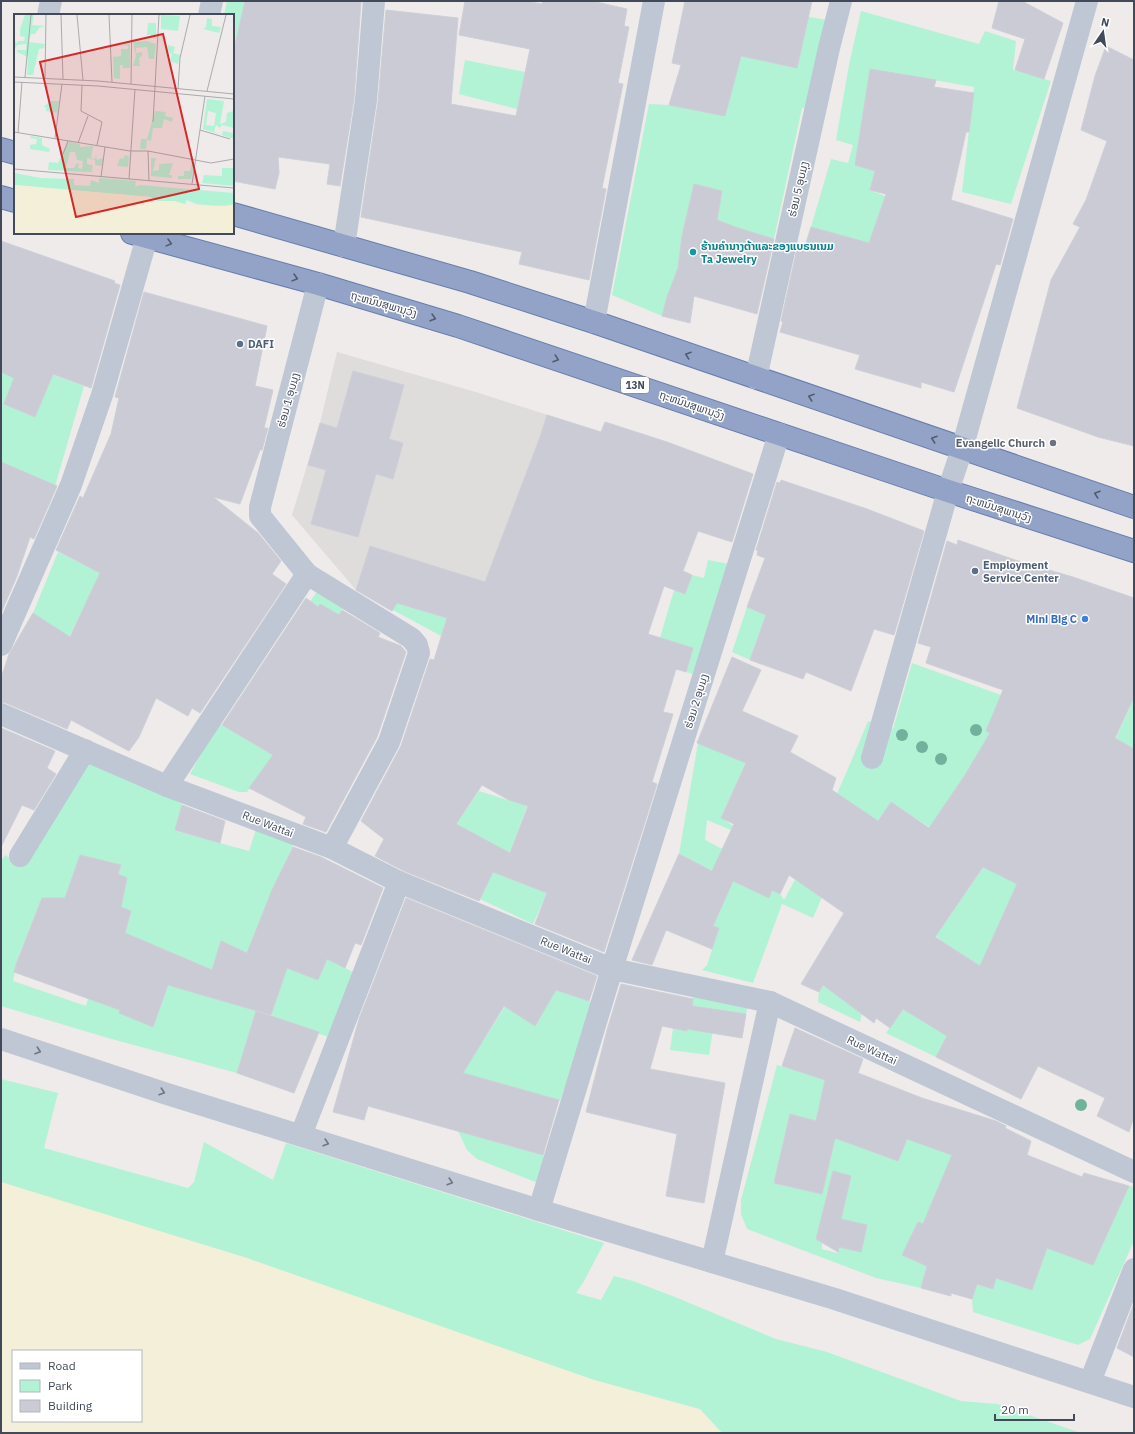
<svg xmlns="http://www.w3.org/2000/svg" width="1135" height="1434" font-family="'IBM Plex Sans','Noto Sans Lao',sans-serif">
	<style>
		.education { fill: #dfdcdc }
		.green { fill: #b2f3d6; fill-rule: evenodd }
		.sand { fill: #f3efd8; fill-rule: evenodd }
		.building { fill: #cacbd4; stroke: #cecfd8; fill-rule: evenodd }
		.lines { fill: none; stroke-linecap: round; stroke-linejoin: round }
		.trunk-casing { stroke: #687dac; stroke-width: 24 }
		.minor { stroke: #bfc7d5; stroke-width: 22 }
		.trunk { stroke: #92a3c7; stroke-width: 22 }
		.tree { fill: #72b19b }
		.oneway { stroke: #525c70 }
		.oneway2 { stroke: #6e7685 }
		.culture-dot { fill: #0f9aa8; stroke: #fff; stroke-width: 1.5 }
		.service-dot { fill: #5c6f8a; stroke: #fff; stroke-width: 1.5 }
		.worship-dot { fill: #6b7280; stroke: #fff; stroke-width: 1.5 }
		.shop-dot { fill: #3f7fe0; stroke: #fff; stroke-width: 1.5 }
		.labels { text-anchor: middle; dominant-baseline: central; stroke-width: 3; stroke-linejoin: round; paint-order: stroke }
		.shield { fill: #fff; stroke: #7b808c; stroke-width: 1 }
		.shield-label { font-size: 10px; font-weight: bold; fill: #424a5a }
		.street-label { font-size: 11px; fill: #424a5a; stroke: #fff }
		.culture-label { font-size: 11px; font-weight: bold; fill: #0d838f; stroke: #fff; text-anchor: start }
		.service-label { font-size: 11px; font-weight: bold; fill: #4e5e75; stroke: #fff; text-anchor: start }
		.worship-label { font-size: 11px; font-weight: bold; fill: #5b616d; stroke: #fff; text-anchor: end }
		.shop-label { font-size: 11px; font-weight: bold; fill: #366cbe; stroke: #fff; text-anchor: end }
		.inset-road { fill: none; stroke: #a9abb0; stroke-width: 1 }
		.view { fill: #d62828; fill-opacity: 0.15; stroke: #d62828; stroke-width: 2 }
		.inset-edge { fill: none; stroke: #424a5a; stroke-width: 2 }
	</style>
	<rect width="100%" height="100%" fill="#eeebea"/>
	<polygon class="education" points="337,352 479,393 601,432 462,623 356,590 292,515 320,423"/>
	<g class="green">
		<polygon points="227,1 241,1 245,3 236,39 233,58 233,15 224,15"/>
		<polygon points="861,11 979,44 985,31 1016,41 1013,70 1051,81 1011,204 962,192 974,87 870,69 863,116 877,163 870,190 885,196 869,243 811,227 831,159 848,163 853,145 836,140 849,65"/>
		<polygon points="805,16 832,21 809,109 802,108 774,239 716,222 722,191 694,184 682,236 678,268 667,297 662,316 612,295 649,104 669,105 725,116 740,56 797,68 804,37"/>
		<polygon points="465,60 525,72 517,109 459,94"/>
		<path d="M21 363 84 386 49 507 40 503 1 462V372L15 378ZM11 385 43 398 35 417 4 404Z"/>
		<polygon points="58,552 110,578 95,585 69,637 33,613"/>
		<polygon points="708,560 729,564 697,675 686,672 693,648 660,638 674,590 685,593 692,575 704,578"/>
		<polygon points="318,590 344,606 339,615 293,652 280,646"/>
		<polygon points="356,590 462,623 442,634 441,636"/>
		<polygon points="747,607 777,620 771,637 759,633 750,660 732,652"/>
		<path d="M912 663 1001 695 986 731 1055 760 965 775 932 828 926 825 891 802 822 897 813 918 782 904 753 983 702 970 707 965 719 928 713 926 733 881 769 897 772 890 780 894 784 900C816 843 843 782 868 721L893 729Z"/>
		<polygon points="1134,691 1134,749 1116,738 1130,707"/>
		<polygon points="218,723 273,755 247,792 239,792 190,774"/>
		<polygon points="698,743 746,762 721,817 733,826 731,830 707,820 705,840 732,854 721,875 679,854"/>
		<path d="M88 761 159 791 182 804 176 831 249 851 257 826 294 843 276 883 297 972 318 980 327 959 357 974 331 1038 271 1016 286 970 222 942 203 995 256 1011 237 1073 108 1038 1 1006V861L5 855 21 865ZM80 855 121 865 118 874 127 878 121 907 131 911 125 933 181 957 168 986 153 1027 119 1013 135 972 92 983 86 1006 13 981 18 958 42 898H65Z"/>
		<polygon points="479,791 527,806 510,852 500,875 547,893 533,924 480,899 504,850 456,824"/>
		<polygon points="985,865 995,873 1019,885 1014,892 993,937 982,967 942,941 888,900 900,886 947,920"/>
		<polygon points="857,934 832,991 862,1014 860,1022 818,1002 819,992"/>
		<polygon points="556,990 595,1003 560,1101 462,1073 471,1040 483,1041 505,1006 535,1026"/>
		<polygon points="694,993 749,1002 746,1014 716,1010 709,1055 670,1050 673,1028 687,1031"/>
		<polygon points="903,1009 947,1036 936,1057 886,1033"/>
		<path d="M777 1065 825 1080 816 1121 790 1114 774 1183 822 1194 835 1138 898 1161 907 1139 962 1158 928 1226 918 1222 902 1255 914 1261 916 1255 928 1260 921 1288 876 1278 747 1229 741 1214V1200ZM828 1190 847 1194 841 1219 861 1252 839 1247 837 1253 822 1249V1243L816 1239Z"/>
		<polygon points="1,1079 58,1093 44,1148 188,1188 194,1182 204,1142 273,1180 286,1143 604,1243 583,1283 576,1293 601,1300 614,1276 633,1281 675,1297 776,1339 827,1352 961,1401 997,1404 1081,1433 722,1433 700,1409 594,1380 1,1182"/>
		<polygon points="458,1131 545,1156 538,1183 477,1159 467,1150"/>
		<polygon points="1129,1186 1134,1187 1134,1241 1090,1339 1078,1345 973,1312 972,1299 977,1284 993,1289 996,1278 1032,1290 1047,1248 1093,1265"/>
	</g>
	<path class="sand" d="M1 1182 247 1258 594 1380 700 1410 722 1433H1ZM13 1351H141V1421H13Z"/>
	<g class="building">
		<polygon points="245,1 361,1 354,99 340,186 327,184 330,164 278,157 279,173 275,189 233,181 233,54"/>
		<polygon points="465,1 524,1 542,4 543,1 592,1 627,9 624,26 629,27 618,83 623,84 602,188 606,189 589,280 519,264 522,252 361,217 378,102 386,10 458,18 451,104 516,116 530,49 459,35"/>
		<polygon points="685,1 812,1 797,68 741,56 725,116 669,105 681,65 672,63"/>
		<polygon points="999,1 1022,1 1063,23 1044,79 1015,70 1025,39 992,28"/>
		<polygon points="1106,46 1134,60 1134,446 1098,437 1017,408 1051,280 1080,227 1073,224 1086,200 1107,141 1081,130 1095,76"/>
		<polygon points="870,69 936,80 934,87 974,93 969,132 966,132 951,200 1013,219 1000,265 996,264 954,392 921,382 921,388 855,369 860,355 780,332 783,322 781,321 798,244 805,246 811,227 869,243 886,194 870,190 875,171 855,165"/>
		<polygon points="694,184 722,191 717,220 735,227 774,239 757,314 694,296 690,323 662,316 667,297 678,268 682,236"/>
		<polygon points="1,241 115,281 114,283 120,285 91,388 53,374 35,417 4,404 14,378 1,372"/>
		<polygon points="144,292 267,326 255,386 273,390 264,428 268,428 262,450 260,450 240,504 213,497 258,533 281,561 272,574 286,584 200,713 192,708 188,716 156,698 139,737 129,751 71,720 67,729 6,703 1,702 1,678 9,654 33,613 70,637 100,573 56,550 80,496 83,498 111,434 119,398 115,397"/>
		<polygon points="353,371 404,385 389,439 403,443 393,479 376,474 358,537 311,524 326,470 308,465 320,423 337,428"/>
		<path d="M547 415 601 432 605 422 667 442 753 474 732 542 698 531 683 571 692 575 685 594 664 586 648 634 693 648 686 672 676 669 663 712 673 714 652 782 657 784 604 952 535 924 547 893 493 872 479 901 404 871 375 856 384 839 361 821 401 746 430 659 434 660 447 618 397 603 392 611 356 590 370 546 485 582 540 437ZM482 785 509 800 528 806 510 853 456 824Z"/>
		<polygon points="1,462 57,486 34,539 30,537 17,576 1,613"/>
		<polygon points="781,480 867,509 924,531 894,635 874,629 851,691 806,672 803,679 750,660 766,615 747,607 765,558 757,555 758,551 756,550 777,482 780,483"/>
		<path d="M958 540 1015 560 1073 577 1134 598V697L1115 738 1134 749V1117L1129 1132 1097 1116 1105 1098 1038 1066 1021 1099 936 1057 947 1036 903 1009 890 1028 876 1018 874 1023 823 985 819 992 801 984 844 913 789 875 780 894 772 890 769 898 733 881 713 926 719 928 712 949 666 930 652 965 632 960 679 854 712 871 734 824 721 818 746 763 697 743 732 657 761 670 742 711 798 736 790 752 836 778 832 790 878 821 891 802 929 828 965 775 990 733 986 731 1003 690 926 663 931 647 918 643 947 541 957 545ZM983 867 1017 884 980 966 935 937Z"/>
		<polygon points="306,598 318,607 320,604 339,615 342,610 380,633 378,637 401,646 406,652 377,737 326,832 303,824 306,817 249,788 273,755 222,725"/>
		<polygon points="1,728 55,751 47,768 56,774 34,810 22,805 1,847"/>
		<polygon points="182,805 225,821 220,843 175,830"/>
		<polygon points="293,847 321,857 383,888 361,945 355,943 345,968 327,959 318,980 287,968 271,1015 168,985 153,1027 119,1013 120,1010 14,972 17,962 42,898 65,898 80,855 121,865 118,874 127,878 121,907 131,911 125,933 212,970 221,941 247,953 272,890"/>
		<polygon points="406,898 597,976 589,1001 556,990 535,1026 504,1006 463,1073 559,1100 543,1155 368,1106 364,1120 333,1112 359,1019"/>
		<polygon points="621,984 693,999 692,1006 746,1014 742,1038 687,1029 687,1031 662,1026 650,1069 725,1083 704,1203 666,1196 677,1134 586,1112 607,1030"/>
		<polygon points="256,1011 319,1032 294,1093 237,1073"/>
		<polygon points="795,1028 863,1059 858,1073 922,1098 996,1121 1006,1126 1005,1128 1031,1141 1027,1155 1082,1177 1084,1173 1129,1186 1093,1265 1047,1248 1032,1290 996,1278 993,1289 977,1284 972,1299 951,1293 951,1296 921,1288 927,1266 902,1255 918,1222 923,1224 952,1155 907,1139 898,1161 835,1138 822,1194 774,1183 790,1114 816,1121 825,1080 782,1066"/>
		<polygon points="833,1171 851,1176 841,1219 867,1225 861,1252 839,1247 838,1252 816,1239"/>
		<polygon points="1134,1303 1134,1357 1117,1348"/>
	</g>
	<g class="lines">
		<defs>
			<g id="trunk">
				<polyline points="1,149 15,153"/>
				<polyline points="1,197 15,201"/>
				<polyline points="233,214 470,282 594,322 1134,507"/>
				<polyline points="132,233 318,284 458,326 948,491 1134,551"/>
			</g>
		</defs>
		<use href="#trunk" class="trunk-casing"/>
		<g class="minor">
			<polyline points="48,15 51,1"/>
			<polyline points="209,15 212,1"/>
			<polyline points="344,246 366,100 374,1"/>
			<polyline points="318,284 260,507 260,516 307,574 411,638 417,645 419,653 389,742 332,848"/>
			<polyline points="594,322 654,1"/>
			<polyline points="756,378 829,48 841,1"/>
			<polyline points="1,645 71,485 102,395 147,237"/>
			<polyline points="1,714 167,786 332,848 399,882 612,969 770,1002 1134,1172"/>
			<polyline points="872,758 948,491 962,449 1087,1"/>
			<polyline points="167,786 307,574"/>
			<polyline points="20,856 85,750"/>
			<polyline points="1,1039 164,1093 539,1210 835,1299 1134,1397"/>
			<polyline points="301,1135 399,882"/>
			<polyline points="539,1210 612,969 779,434"/>
			<polyline points="712,1262 770,1002"/>
			<polyline points="1090,1382 1134,1269"/>
		</g>
		<use href="#trunk" class="trunk"/>
	</g>
	<g class="tree">
		<circle cx="976" cy="730" r="6"/>
		<circle cx="902" cy="735" r="6"/>
		<circle cx="922" cy="747" r="6"/>
		<circle cx="941" cy="759" r="6"/>
		<circle cx="1081" cy="1105" r="6"/>
	</g>
	<defs><path id="oneway-chevron" d="M-2-3.5L2.5 0L-2 3.5" fill="none" stroke-width="1.6" stroke-linecap="round" stroke-linejoin="round"/></defs>
	<g class="oneway">
		<use href="#oneway-chevron" transform="translate(169 243) rotate(15)"/>
		<use href="#oneway-chevron" transform="translate(295 278) rotate(15)"/>
		<use href="#oneway-chevron" transform="translate(433 318) rotate(16)"/>
		<use href="#oneway-chevron" transform="translate(688 355) rotate(-161)"/>
		<use href="#oneway-chevron" transform="translate(556 359) rotate(19)"/>
		<use href="#oneway-chevron" transform="translate(811 397) rotate(-161)"/>
		<use href="#oneway-chevron" transform="translate(934 439) rotate(-161)"/>
		<use href="#oneway-chevron" transform="translate(1097 494) rotate(-161)"/>
	</g>
	<g class="oneway2">
		<use href="#oneway-chevron" transform="translate(38 1051) rotate(18)"/>
		<use href="#oneway-chevron" transform="translate(162 1092) rotate(18)"/>
		<use href="#oneway-chevron" transform="translate(326 1143) rotate(17)"/>
		<use href="#oneway-chevron" transform="translate(450 1182) rotate(17)"/>
	</g>
	<circle class="culture-dot" cx="693" cy="252" r="4"/>
	<g class="service-dot">
		<circle cx="240" cy="344" r="4"/>
		<circle cx="975" cy="571" r="4"/>
	</g>
	<circle class="worship-dot" cx="1053" cy="443" r="4"/>
	<circle class="shop-dot" cx="1085" cy="619" r="4"/>
	<g class="labels">
		<rect class="shield" x="621" y="377" width="28" height="16" rx="3"/>
		<g class="shield-label">
			<text x="635" y="385">13N</text>
		</g>
		<g class="street-label">
			<text transform="translate(798 189) rotate(-77)">ຮ່ອມ 5 ອຸບມຸງ</text>
			<text transform="translate(384 304) rotate(16)">ຖະຫນົນສຸພານຸວົງ</text>
			<text transform="translate(288 400) rotate(-75)">ຮ່ອມ 1 ອຸບມຸງ</text>
			<text transform="translate(692 405) rotate(19)">ຖະຫນົນສຸພານຸວົງ</text>
			<text transform="translate(999 508) rotate(18)">ຖະຫນົນສຸພານຸວົງ</text>
			<text transform="translate(696 701) rotate(-73)">ຮ່ອມ 2 ອຸບມຸງ</text>
			<text transform="translate(268 824) rotate(21)">Rue Wattai</text>
			<text transform="translate(566 950) rotate(22)">Rue Wattai</text>
			<text transform="translate(872 1050) rotate(25)">Rue Wattai</text>
		</g>
		<g class="culture-label">
			<text x="701" y="246">ຮ້ານຄຳນາງຕ້າແລະຂອງແບຣນເນມ<tspan x="701" dy="13">Ta Jewelry</tspan></text>
		</g>
		<g class="service-label">
			<text x="248" y="344">DAFI</text>
			<text x="983" y="565">Employment<tspan x="983" dy="13">Service Center</tspan></text>
		</g>
		<g class="worship-label">
			<text x="1045" y="443">Evangelic Church</text>
		</g>
		<g class="shop-label">
			<text x="1077" y="619">Mini Big C</text>
		</g>
	</g>
	<g transform="translate(14 14)">
		<rect width="220" height="220" fill="#eeebea"/>
		<path d="M11 1H20L18 11 31 12 25 14 21 20H17L15 28 31 30 30 34 25 35 19 61H13L14 43 3 38V36H12V30L3 31 0 37V26L3 29 4 27H10L11 23 6 22V15ZM147 1 166 2 164 17 147 15ZM193 4 198 5V12L207 13 205 19 189 15 192 13ZM134 9H142V21H133ZM133 27 142 30 140 45H135L133 33 122 34V39L128 38V42L125 44 126 52H119L122 42 119 28ZM116 29V54H109V51H106V65L100 64 99 43 107 42V35H114V32L107 31ZM154 31 161 33 159 39 166 41 164 50 156 47 158 40 153 38ZM193 85 210 87 206 110 212 108 213 99 219 97 220 114 208 111 206 114 202 111 200 118 208 121 209 117 219 119 220 125 189 115ZM194 97 202 99 200 112 192 111ZM37 87H45L43 99 32 97V93H29ZM141 97 152 98 151 102 159 104 158 108 150 105 148 114H139L137 127 133 126 132 135H126L127 125H133ZM17 122 28 124V131L36 135 35 138 16 135V131L22 130 23 125 16 124ZM54 128 66 130V133L79 132 77 144 81 145 82 141 83 146 89 144 88 152 81 151V146L73 144V150L79 151 78 158 34 156 35 148 44 149ZM56 138H61L63 146 69 147 68 155 64 154 65 150 63 149 60 154H52ZM111 141 115 142 114 153 103 152 106 144 109 145ZM137 144H142L139 157 145 156V150L159 149 155 161H158V164L137 162ZM178 148H181L177 165H164V162H170V157H176ZM208 154H220V172L188 169 190 161 208 162ZM0 159 27 164 60 165V171L76 172 77 166 85 169V164L122 167 121 173 126 171 220 179V190L212 192 220 193H185L199 192 182 190 173 186 171 190 143 187 137 183 0 171Z" fill="#b2f3d6" fill-rule="evenodd"/>
		<path d="M0 171 137 183 143 187H161L173 191 220 192V219H0Z" fill="#f3efd8"/>
		<path class="inset-road" d="M47 1 49 65M63 1 69 66M95 1 98 68M0 63 84 67 220 80M11 63 17 1M31 64 32 1M0 68 84 72 220 85M117 70 118 1M68 71 67 97 88 108 83 131M164 75 166 44 176 1M193 77 212 1M139 108 145 1M186 116 216 125M0 118 116 137H134L197 149 220 145M4 119 8 68M41 124 48 70M64 129 74 102M134 137 135 167M49 140 54 127M0 155 220 174M87 163 91 133M115 165 121 75M178 170 191 82"/>
		<path class="view" d="M149 20 185 175 62 203 26 48Z"/>
		<rect width="220" height="220" class="inset-edge"/>
	</g>
	<rect width="1135" height="1434" fill="none" stroke="#424a5a" stroke-width="4"/>
	<rect x="12" y="1350" width="130" height="72" fill="#ffffff" stroke="#b3b7bd"/>
	<rect x="20" y="1363" width="20" height="6" fill="#bfc7d5" stroke="#b3b7bd"/>
	<text x="48" y="1370" font-size="12" fill="#424a5a">Road</text>
	<rect x="20" y="1380" width="20" height="12" fill="#b2f3d6" stroke="#b3b7bd"/>
	<text x="48" y="1390" font-size="12" fill="#424a5a">Park</text>
	<rect x="20" y="1400" width="20" height="12" fill="#cacbd4" stroke="#b3b7bd"/>
	<text x="48" y="1410" font-size="12" fill="#424a5a">Building</text>
	<g transform="translate(1103 32) rotate(13)" stroke="#ffffff" stroke-width="3" paint-order="stroke">
	<path d="M0-3L7 15L0 10L-7 15Z" fill="#424a5a"/>
	<text y="-6" font-size="11" font-weight="bold" text-anchor="middle" fill="#424a5a">N</text>
	</g>
	<path d="M995 1414v6h79v-6" fill="none" stroke="#424a5a" stroke-width="2"/>
	<text x="1001" y="1414" font-size="12" fill="#424a5a" stroke="#ffffff" stroke-width="3" paint-order="stroke">20 m</text>
</svg>
